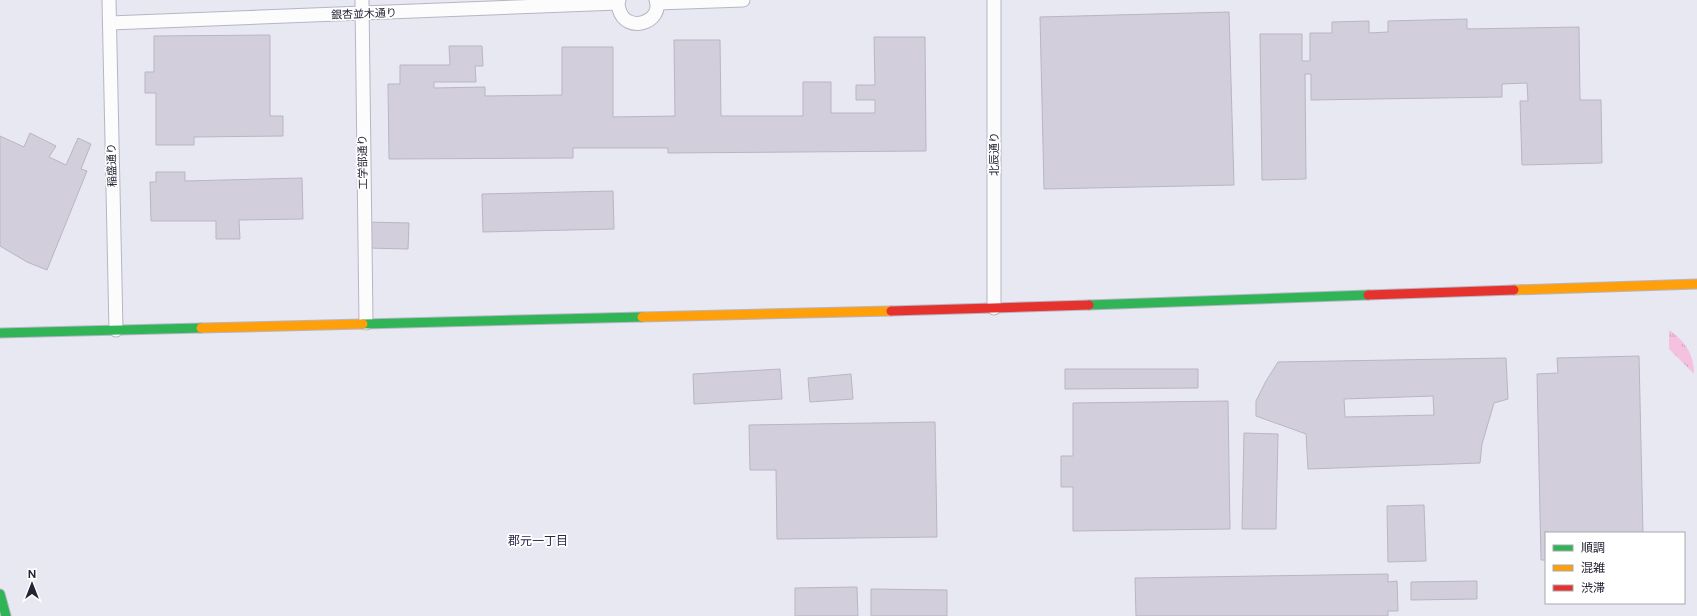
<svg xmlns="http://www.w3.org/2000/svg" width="1697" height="616" font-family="Figtree,'Noto Sans JP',sans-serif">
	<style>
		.grass { fill: url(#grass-tufts) }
		.building { fill: #d3cedc; stroke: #b9b5c3; fill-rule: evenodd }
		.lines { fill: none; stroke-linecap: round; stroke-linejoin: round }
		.lane-casing { stroke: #b6b5c4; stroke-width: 15 }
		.fast-casing { stroke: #b6b5c4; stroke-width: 11 }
		.slow-casing { stroke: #b6b5c4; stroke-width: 11 }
		.jam-casing { stroke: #b6b5c4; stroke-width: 11 }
		.lane { stroke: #fcfcfd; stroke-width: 13 }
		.fast { stroke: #30b455; stroke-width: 9 }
		.slow { stroke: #ff9f0a; stroke-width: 9 }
		.jam { stroke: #e5322d; stroke-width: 9 }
		.labels { text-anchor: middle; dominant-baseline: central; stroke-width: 3.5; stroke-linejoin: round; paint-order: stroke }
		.street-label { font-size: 11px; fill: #252336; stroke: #fff }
		.neighbourhood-label { font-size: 12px; fill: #2c264e; stroke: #fff }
	</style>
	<defs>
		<pattern id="grass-tufts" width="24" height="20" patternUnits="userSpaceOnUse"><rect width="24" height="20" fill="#f4c2e0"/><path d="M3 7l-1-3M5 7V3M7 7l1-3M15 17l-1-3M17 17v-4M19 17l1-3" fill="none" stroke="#d1a6c1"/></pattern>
	</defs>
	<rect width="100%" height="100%" fill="#e8e8f3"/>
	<path class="grass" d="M1669 330C1685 341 1694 354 1694 374L1669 349Z"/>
	<g class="building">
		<polygon points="1229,12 1234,185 1044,189 1040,17"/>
		<polygon points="1467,19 1467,29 1579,27 1580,100 1601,100 1602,163 1522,165 1520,101 1528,101 1527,83 1502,84 1502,97 1311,100 1311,74 1305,74 1306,179 1262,180 1260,34 1302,34 1302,61 1310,61 1310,33 1332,33 1332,22 1369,21 1369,33 1388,32 1388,21"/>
		<polygon points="270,35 270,116 283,116 283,136 194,137 194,145 156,145 156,93 145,93 145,72 154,72 154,36"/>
		<polygon points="874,37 925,37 926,151 668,153 668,148 573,148 573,158 389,159 388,84 400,84 400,65 450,65 449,46 482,46 483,66 475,66 476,82 434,82 434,88 485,87 485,96 562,95 562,47 613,47 613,117 675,116 674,40 720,40 721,116 803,116 803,82 831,82 831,113 875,113 875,100 856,100 856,85 875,85"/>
		<polygon points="30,133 56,146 49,157 66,165 78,138 91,144 81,169 87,171 47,270 27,262 0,246 0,136 24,147"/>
		<polygon points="156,172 185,172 185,181 302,178 303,219 239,220 240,239 216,239 216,221 151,221 150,182 156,182"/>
		<polygon points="613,191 614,229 483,232 482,194"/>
		<polygon points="367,222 409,223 408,249 366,248"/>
		<polygon points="1639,356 1643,533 1546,533 1546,560 1541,560 1537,374 1558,373 1557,358"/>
		<path d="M1506 358 1508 399 1494 403 1482 444 1480 463 1308 469 1306 434 1256 416V401L1266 381 1278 362ZM1433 396 1434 415 1345 417 1344 399Z"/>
		<polygon points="780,369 782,399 694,404 693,374"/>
		<polygon points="1065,369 1198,369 1198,388 1065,389"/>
		<polygon points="851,374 853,399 810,402 808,378"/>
		<polygon points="1228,401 1230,529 1073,531 1073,487 1061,487 1061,456 1073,456 1073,403"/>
		<polygon points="935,422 937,537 777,539 776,470 750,470 749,425"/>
		<polygon points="1244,433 1278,434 1276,529 1242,529"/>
		<polygon points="1424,505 1426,561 1388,562 1387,506"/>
		<polygon points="1388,574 1388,582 1397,581 1398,611 1388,611 1388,616 1136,616 1135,578"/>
		<polygon points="1477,581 1477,599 1411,600 1411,582"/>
		<polygon points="857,587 858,616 795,616 795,588"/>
		<polygon points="871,589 947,590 947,616 871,616"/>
	</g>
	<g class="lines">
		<defs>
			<g id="lane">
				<polyline points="109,0 116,330"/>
				<polyline points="362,0 366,323"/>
				<path d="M619 0C617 4 618 5 619 9 626 35 664 22 656 0"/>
				<polyline points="657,3 743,0"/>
				<polyline points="110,23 618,3"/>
				<polyline points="994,308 994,0"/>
			</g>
			<g id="fast">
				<polyline points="1089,305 1368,295"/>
				<polyline points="363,324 642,317"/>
				<polyline points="0,333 201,328"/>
				<polyline points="0,594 6,616"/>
			</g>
			<g id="slow">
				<polyline points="1514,290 1697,284"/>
				<polyline points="642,317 891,311"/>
				<polyline points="201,328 363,324"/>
			</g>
			<g id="jam">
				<polyline points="1368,295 1514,290"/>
				<polyline points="891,311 1089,305"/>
			</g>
		</defs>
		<use href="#lane" class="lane-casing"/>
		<use href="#fast" class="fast-casing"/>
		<use href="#slow" class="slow-casing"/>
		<use href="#jam" class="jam-casing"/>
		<use href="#lane" class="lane"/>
		<use href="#fast" class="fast"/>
		<use href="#slow" class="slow"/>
		<use href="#jam" class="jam"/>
	</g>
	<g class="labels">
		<g class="street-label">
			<text transform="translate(364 14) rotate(-2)">銀杏並木通り</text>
			<text transform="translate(994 154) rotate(-90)">北辰通り</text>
			<text transform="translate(363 162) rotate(-91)">工学部通り</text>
			<text transform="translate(112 165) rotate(-91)">稲盛通り</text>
		</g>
		<g class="neighbourhood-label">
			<text x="538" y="541">郡元一丁目</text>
		</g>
	</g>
	<rect x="1545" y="532" width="140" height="72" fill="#ffffff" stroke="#a8a7af"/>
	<rect x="1553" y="545" width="20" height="6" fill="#30b455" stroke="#a8a7af"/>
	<text x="1581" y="552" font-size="12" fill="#252336">順調</text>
	<rect x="1553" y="565" width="20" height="6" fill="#ff9f0a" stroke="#a8a7af"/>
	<text x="1581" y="572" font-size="12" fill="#252336">混雑</text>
	<rect x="1553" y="585" width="20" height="6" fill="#e5322d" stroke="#a8a7af"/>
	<text x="1581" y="592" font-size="12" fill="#252336">渋滞</text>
	<g transform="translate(32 584)" stroke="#ffffff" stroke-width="3" paint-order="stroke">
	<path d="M0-3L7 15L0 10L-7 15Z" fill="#252336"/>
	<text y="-6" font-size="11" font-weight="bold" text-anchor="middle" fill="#252336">N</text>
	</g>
</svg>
